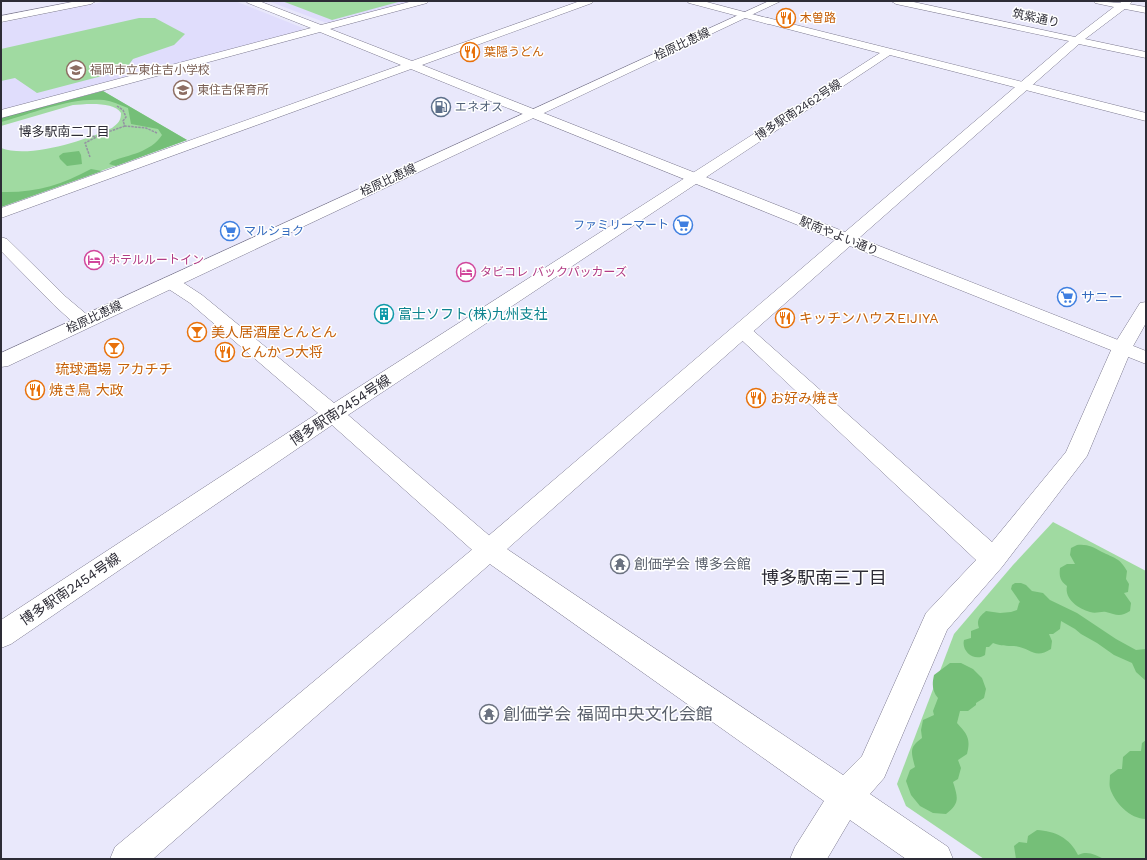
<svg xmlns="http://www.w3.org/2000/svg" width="1147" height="860" font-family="'Work Sans','Noto Sans JP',sans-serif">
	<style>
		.built { fill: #e0ddfc }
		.green { fill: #a0daa1 }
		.forest { fill: #75bf78 }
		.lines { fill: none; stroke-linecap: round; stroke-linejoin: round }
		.minor-casing { stroke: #7c798f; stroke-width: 1 }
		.tertiary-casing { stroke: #7c798f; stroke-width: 1 }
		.secondary-casing { stroke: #7c798f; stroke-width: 1 }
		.path { stroke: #9493a2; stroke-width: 1.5; stroke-dasharray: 2.5 1; stroke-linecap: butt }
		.minor { fill: #fff; fill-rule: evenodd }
		.tertiary { fill: #fff; fill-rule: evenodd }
		.secondary { fill: #fff; fill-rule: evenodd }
		.labels { text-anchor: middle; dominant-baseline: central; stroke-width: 3; stroke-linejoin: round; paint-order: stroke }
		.far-food-label { font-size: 12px; fill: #c56008; stroke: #fff; text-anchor: start }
		.far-street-label { font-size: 12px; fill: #2d2c36; stroke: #fff }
		.far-education-label { font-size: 12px; fill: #785e54; stroke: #fff; text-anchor: start }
		.far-service-label { font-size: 12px; fill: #4e5e75; stroke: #fff; text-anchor: start }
		.far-shop-label { font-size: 12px; fill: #366cbe; stroke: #fff; text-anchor: end }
		.far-hotel-label { font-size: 12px; fill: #b23c85; stroke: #fff; text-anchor: start }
		.far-neighbourhood-label { font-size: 13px; fill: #2d2c36; stroke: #fff }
		.shop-label { font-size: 14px; fill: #366cbe; stroke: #fff; text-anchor: start }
		.culture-label { font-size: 14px; fill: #0d838f; stroke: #fff; text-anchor: start }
		.food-label { font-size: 14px; fill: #c56008; stroke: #fff; text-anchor: start }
		.street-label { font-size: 14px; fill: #2d2c36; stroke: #fff }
		.worship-label { font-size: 14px; fill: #5b616d; stroke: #fff; text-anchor: start }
		.near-worship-label { font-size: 17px; fill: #5b616d; stroke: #fff; text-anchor: start }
		.near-neighbourhood-label { font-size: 18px; fill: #2d2c36; stroke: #fff }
	</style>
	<rect width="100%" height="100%" fill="#e9e8fb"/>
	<g class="built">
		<polygon points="108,1 235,1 303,28 301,31 1,110 1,23"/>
		<polygon points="268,1 413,1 331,23 324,22"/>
	</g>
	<g class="green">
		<polygon points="282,1 402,1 332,20"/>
		<polygon points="139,18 155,18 185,34 174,45 133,59 125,70 37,93 15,78 1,81 1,49"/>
		<path d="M103 91 187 140 1 207V148C29 159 86 140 112 128 118 123 121 121 121 113 114 101 85 104 73 105L1 126V118Z"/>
		<polygon points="1053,522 1146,571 1146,859 984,859 906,806 897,784 954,634 1013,565"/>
	</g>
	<g class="forest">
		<path d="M103 91 187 140 116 166 109 164 112 161C129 155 151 152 162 135L158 129 131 124 128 108C120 105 112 101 104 100 71 97 33 113 1 122V118Z"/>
		<polygon points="79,151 81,155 82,164 67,166 60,159 59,156 63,153"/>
		<path d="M91 169 102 171 1 207V192C36 193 61 185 91 169Z"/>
		<path d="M1077 545C1088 544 1093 547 1102 552 1114 558 1120 558 1127 571L1126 579 1129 584 1128 592 1124 593 1131 603 1130 611C1121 617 1116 615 1106 612 1101 611 1096 614 1090 612 1079 609 1064 599 1067 586 1060 581 1059 576 1060 568L1067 564H1075L1070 555 1071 548Z"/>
		<path d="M1015 583H1021L1026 585 1032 591 1043 593 1050 600 1077 613 1116 639 1136 650 1146 649V681L1136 672 1132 663 1114 655 1097 643 1081 634 1075 629 1061 621 1060 629 1053 634H1049L1052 641 1051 649C1034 660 1030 647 1014 646 1007 646 1001 646 993 643L989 647H986L985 655C975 662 961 652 964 640L971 638V631L979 628C976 620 980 616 986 611L1000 613 1011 612 1017 610 1019 603 1020 602 1011 589 1012 585Z"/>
		<path d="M950 663H961L973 669 982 678 986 689 984 698 976 703V705L968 711H960L957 723C967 734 971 738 967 754L958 760 961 768 958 779 953 782C958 798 960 803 946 814L933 813 920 806 911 795 906 781 910 770 915 767C911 752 909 747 922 738L921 730 923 720 934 715 933 711 938 698C932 691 932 684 934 675Z"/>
		<path d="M1146 740V819C1130 819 1114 802 1110 788 1109 784 1110 779 1110 775L1118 769H1122L1123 757 1130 751H1141L1142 743Z"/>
		<path d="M1037 830C1055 831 1070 838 1078 855 1087 850 1096 855 1104 859H1016L1014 846 1019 842 1027 843 1028 836Z"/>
	</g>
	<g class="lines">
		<defs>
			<g id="minor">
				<polygon points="1123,3 1146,7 1146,13 1120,8 1118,6 1120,4"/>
				<polygon points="768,18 1146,113 1146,121 890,55 348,415 498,543 843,775 862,756 926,613 976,560 732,331 735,327 742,325 749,327 992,542 1066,452 1112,348 1140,303 1146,302 1146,323 1132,348 1087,456 1002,567 947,630 884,778 870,794 948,847 953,859 906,859 850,820 827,859 790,859 795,847 824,801 480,557 332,425 11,644 1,648 1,620 318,413 190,303 164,286 161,282 164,278 170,277 176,278 202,295 334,403 880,53 765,23 763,21 765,19"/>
				<polygon points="1,237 7,239 66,297 91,318 93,322 91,326 84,328 77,326 54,305 1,251"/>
			</g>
			<g id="tertiary">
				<polygon points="77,1 96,1 91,4 1,22 1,16"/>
				<polygon points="246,1 259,1 321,25 413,1 429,1 427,3 330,29 412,61 580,1 594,1 592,3 422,65 845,232 1069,41 896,4 891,1 909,1 1075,37 1114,7 1095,3 1093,1 1120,3 1122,1 1133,1 1126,8 1085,39 1146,52 1146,58 1079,44 859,238 1146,351 1146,364 850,246 498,557 153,859 110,859 115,847 480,543 835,240 411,69 1,218 1,208 401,65 320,32 1,118 1,110 311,28 248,3"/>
				<polygon points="687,1 703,1 771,19 773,21 768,24 689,3"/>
			</g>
			<polygon id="secondary" points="769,1 781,1 8,366 1,367 1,353"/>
		</defs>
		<use href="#minor" class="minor-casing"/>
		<use href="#tertiary" class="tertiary-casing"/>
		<use href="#secondary" class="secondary-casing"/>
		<g class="path">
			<polyline points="117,106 123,110 126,117 123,121 125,126 146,128 157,133"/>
			<polyline points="89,135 96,137"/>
			<polyline points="90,157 85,143 102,134 125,126"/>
		</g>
		<use href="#minor" class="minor"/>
		<use href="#tertiary" class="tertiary"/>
		<use href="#secondary" class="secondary"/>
	</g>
	<defs>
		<symbol id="restaurant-ring" viewBox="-11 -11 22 22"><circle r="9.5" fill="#fff" stroke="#e8710a" stroke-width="1.5"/><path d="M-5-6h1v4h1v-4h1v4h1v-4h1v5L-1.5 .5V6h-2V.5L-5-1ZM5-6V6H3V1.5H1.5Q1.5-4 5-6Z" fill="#e8710a"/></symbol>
		<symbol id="school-ring" viewBox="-11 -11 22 22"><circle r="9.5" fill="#fff" stroke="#8d6e63" stroke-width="1.5"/><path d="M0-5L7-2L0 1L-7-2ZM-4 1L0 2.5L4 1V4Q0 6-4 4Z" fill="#8d6e63"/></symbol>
		<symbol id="fuel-ring" viewBox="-11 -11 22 22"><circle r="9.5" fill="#fff" stroke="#5c6f8a" stroke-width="1.5"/><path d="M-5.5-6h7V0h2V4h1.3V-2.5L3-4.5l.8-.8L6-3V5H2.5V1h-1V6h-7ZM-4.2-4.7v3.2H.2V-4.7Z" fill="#5c6f8a"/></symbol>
		<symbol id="supermarket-ring" viewBox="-11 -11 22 22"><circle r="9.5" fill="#fff" stroke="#3f7fe0" stroke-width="1.5"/><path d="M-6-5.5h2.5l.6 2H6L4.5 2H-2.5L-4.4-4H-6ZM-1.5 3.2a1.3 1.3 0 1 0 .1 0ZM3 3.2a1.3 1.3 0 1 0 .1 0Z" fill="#3f7fe0"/></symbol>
		<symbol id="hotel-ring" viewBox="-11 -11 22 22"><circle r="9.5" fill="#fff" stroke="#d1479c" stroke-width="1.5"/><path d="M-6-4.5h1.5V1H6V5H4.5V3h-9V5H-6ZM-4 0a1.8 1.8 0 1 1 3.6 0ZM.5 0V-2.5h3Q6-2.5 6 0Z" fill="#d1479c"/></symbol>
		<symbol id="building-ring" viewBox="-11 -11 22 22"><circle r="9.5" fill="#fff" stroke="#0f9aa8" stroke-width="1.5"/><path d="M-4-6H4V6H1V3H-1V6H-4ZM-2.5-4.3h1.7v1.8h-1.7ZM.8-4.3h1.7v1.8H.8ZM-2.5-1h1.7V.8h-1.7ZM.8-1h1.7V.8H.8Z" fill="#0f9aa8"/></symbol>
		<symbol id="bar-ring" viewBox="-11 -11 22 22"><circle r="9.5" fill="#fff" stroke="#e8710a" stroke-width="1.5"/><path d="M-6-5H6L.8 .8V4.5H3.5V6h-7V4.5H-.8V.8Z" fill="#e8710a"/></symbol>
		<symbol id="temple-ring" viewBox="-11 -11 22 22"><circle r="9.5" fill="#fff" stroke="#6b7280" stroke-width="1.5"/><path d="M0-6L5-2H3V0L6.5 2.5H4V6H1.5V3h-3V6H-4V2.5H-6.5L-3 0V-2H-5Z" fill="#6b7280"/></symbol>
	</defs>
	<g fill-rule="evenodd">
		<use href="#restaurant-ring" x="775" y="7" width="22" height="22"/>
		<use href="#restaurant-ring" x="459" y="41" width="22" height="22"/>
		<use href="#school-ring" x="65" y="59" width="22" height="22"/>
		<use href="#school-ring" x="172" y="79" width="22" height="22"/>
		<use href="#fuel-ring" x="430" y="96" width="22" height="22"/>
		<use href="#supermarket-ring" x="672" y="214" width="22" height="22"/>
		<use href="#supermarket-ring" x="219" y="220" width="22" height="22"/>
		<use href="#hotel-ring" x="83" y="249" width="22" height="22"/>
		<use href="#hotel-ring" x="455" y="261" width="22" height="22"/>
		<use href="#supermarket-ring" x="1056" y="286" width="22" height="22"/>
		<use href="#building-ring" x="373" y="303" width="22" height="22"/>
		<use href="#restaurant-ring" x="774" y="307" width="22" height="22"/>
		<use href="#bar-ring" x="186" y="321" width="22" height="22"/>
		<use href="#bar-ring" x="103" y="337" width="22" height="22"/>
		<use href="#restaurant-ring" x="214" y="341" width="22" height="22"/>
		<use href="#restaurant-ring" x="24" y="379" width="22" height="22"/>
		<use href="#restaurant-ring" x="745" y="387" width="22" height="22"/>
		<use href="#temple-ring" x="609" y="553" width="22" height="22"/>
		<use href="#temple-ring" x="478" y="703" width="22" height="22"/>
	</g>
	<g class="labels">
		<g class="far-food-label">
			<text x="800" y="18">木曽路</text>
			<text x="484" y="52">葉隠うどん</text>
		</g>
		<g class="far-street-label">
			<text transform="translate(1036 18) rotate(12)">筑紫通り</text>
			<text transform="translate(682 44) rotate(-25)">桧原比恵線</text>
			<text transform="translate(798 110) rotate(-33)">博多駅南2462号線</text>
			<text transform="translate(388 180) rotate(-25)">桧原比恵線</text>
			<text transform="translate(839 236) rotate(22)">駅南やよい通り</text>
			<text transform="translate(94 317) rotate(-25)">桧原比恵線</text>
		</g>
		<g class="far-education-label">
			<text x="90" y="70">福岡市立東住吉小学校</text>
			<text x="197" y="90">東住吉保育所</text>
		</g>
		<g class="far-service-label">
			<text x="455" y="107">エネオス</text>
		</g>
		<g class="far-shop-label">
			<text x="669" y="225">ファミリーマート</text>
			<text x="244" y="231" text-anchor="start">マルショク</text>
		</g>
		<g class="far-hotel-label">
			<text x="108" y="260">ホテルルートイン</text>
			<text x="480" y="272">タビコレ バックパッカーズ</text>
		</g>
		<g class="far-neighbourhood-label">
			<text x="64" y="131">博多駅南二丁目</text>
		</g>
		<g class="shop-label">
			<text x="1081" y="297">サニー</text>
		</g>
		<g class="culture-label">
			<text x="398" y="314">富士ソフト(株)九州支社</text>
		</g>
		<g class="food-label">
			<text x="799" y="318">キッチンハウスEIJIYA</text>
			<text x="211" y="332">美人居酒屋とんとん</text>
			<text x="239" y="352">とんかつ大将</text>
			<text x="114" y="369" text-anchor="middle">琉球酒場 アカチチ</text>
			<text x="49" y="390">焼き鳥 大政</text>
			<text x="770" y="398">お好み焼き</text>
		</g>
		<g class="street-label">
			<text transform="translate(340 410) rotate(-33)">博多駅南2454号線</text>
			<text transform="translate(70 589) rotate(-34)">博多駅南2454号線</text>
		</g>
		<g class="worship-label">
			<text x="634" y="564">創価学会 博多会館</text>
		</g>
		<g class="near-worship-label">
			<text x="503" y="714">創価学会 福岡中央文化会館</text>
		</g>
		<g class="near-neighbourhood-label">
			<text x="824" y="577">博多駅南三丁目</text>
		</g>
	</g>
	<rect width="1147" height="860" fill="none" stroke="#2d2c36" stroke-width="4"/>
</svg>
